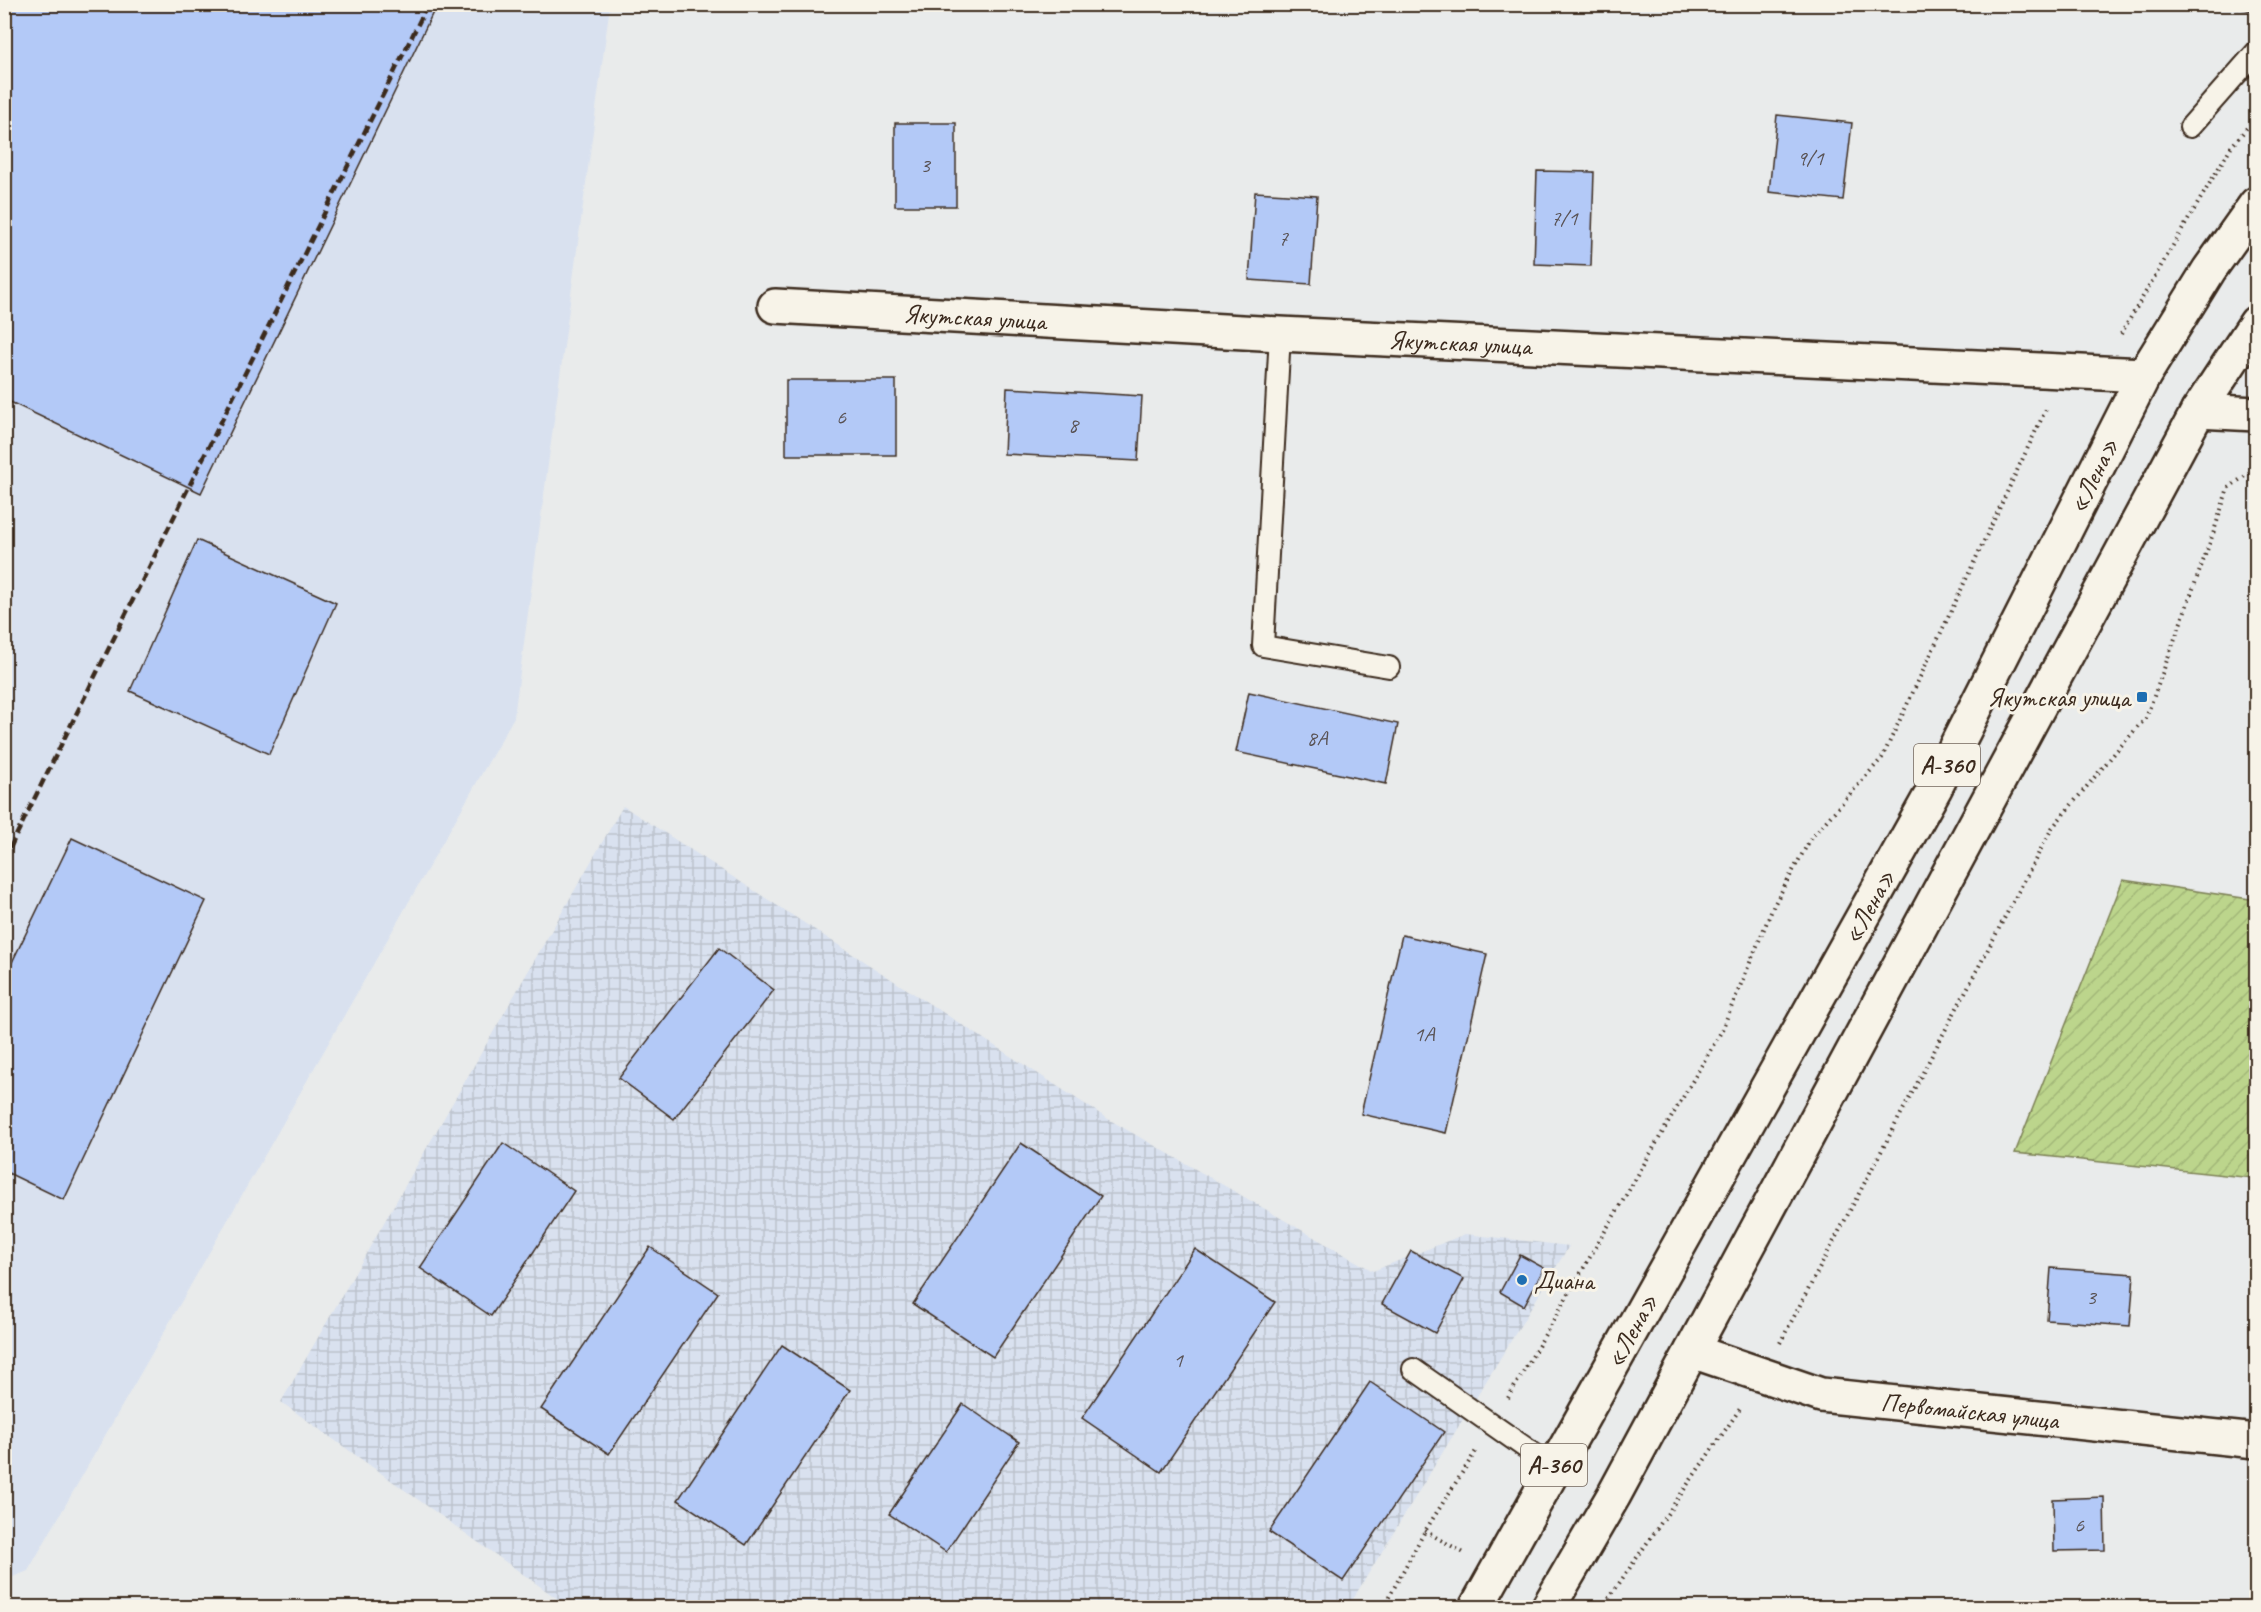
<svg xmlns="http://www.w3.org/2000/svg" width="2261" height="1612" font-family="Caveat,sans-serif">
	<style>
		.built { fill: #d9e1ef }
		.industrial { fill: url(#industrial-grid) }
		.garden { fill: url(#garden-furrows); stroke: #7c8055; stroke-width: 1.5 }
		.building { fill: #b3c9f7; stroke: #3b2a1e; stroke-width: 1.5 }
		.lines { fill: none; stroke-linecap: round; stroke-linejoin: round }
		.service-casing { stroke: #3b2a1e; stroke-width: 24 }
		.minor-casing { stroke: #3b2a1e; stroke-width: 38 }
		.trunk-casing { stroke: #3b2a1e; stroke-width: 38 }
		.path { stroke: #3b2a1e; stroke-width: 4; stroke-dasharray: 1.5 4.5; stroke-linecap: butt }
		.service { stroke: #f7f3e8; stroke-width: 20 }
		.minor { stroke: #f7f3e8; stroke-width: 33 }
		.trunk { stroke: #f7f3e8; stroke-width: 33 }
		.rail { stroke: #3b2a1e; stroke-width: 4.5; stroke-dasharray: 9 4.5; stroke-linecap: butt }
		.poi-dot { fill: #1f6fb2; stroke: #f7f3e8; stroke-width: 2 }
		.labels { text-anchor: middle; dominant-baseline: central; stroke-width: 6; stroke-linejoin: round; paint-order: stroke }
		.number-label { font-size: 22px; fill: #595254 }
		.shield { fill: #f7f3e8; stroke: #73665b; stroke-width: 1.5 }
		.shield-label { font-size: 24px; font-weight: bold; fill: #3b2a1e }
		.street-label { font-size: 26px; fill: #3b2a1e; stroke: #f7f3e8 }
		.poi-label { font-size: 26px; fill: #3b2a1e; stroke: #f7f3e8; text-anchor: end }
	</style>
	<defs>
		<pattern id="industrial-grid" width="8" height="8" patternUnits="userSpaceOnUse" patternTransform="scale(1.5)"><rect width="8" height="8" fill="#d9e1ef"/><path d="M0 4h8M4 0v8" fill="none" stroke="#bbc1cc"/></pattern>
		<pattern id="garden-furrows" width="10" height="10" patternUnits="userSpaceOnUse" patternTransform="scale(1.5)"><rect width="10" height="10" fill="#bcd58c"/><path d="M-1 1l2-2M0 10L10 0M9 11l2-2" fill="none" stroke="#a2b778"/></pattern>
	</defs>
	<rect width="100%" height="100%" fill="#e9ebeb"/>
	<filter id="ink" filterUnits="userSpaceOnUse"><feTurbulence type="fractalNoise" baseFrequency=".0167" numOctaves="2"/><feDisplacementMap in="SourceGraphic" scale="12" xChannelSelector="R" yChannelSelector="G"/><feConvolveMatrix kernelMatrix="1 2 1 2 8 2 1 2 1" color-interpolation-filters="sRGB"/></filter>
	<g filter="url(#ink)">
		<polygon class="built" points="5,5 610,5 514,717 28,1571 5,1580"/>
		<polygon class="industrial" points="623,806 1108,1119 1373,1271 1465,1234 1569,1246 1348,1607 569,1607 281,1402"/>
		<polygon class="garden" points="2123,880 2256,900 2256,1169 2253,1178 2015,1153"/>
		<g class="building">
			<polygon points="4,4 437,4 201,493 4,399"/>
			<polygon points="2224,4 2255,4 2253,11"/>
			<polygon points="1777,115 1852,123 1843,200 1769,192"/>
			<rect x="895" y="123" width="61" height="83"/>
			<polygon points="1537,171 1594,172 1591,266 1534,264"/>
			<polygon points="1255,192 1317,196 1311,284 1249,280"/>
			<rect x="786" y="380" width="110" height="75"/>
			<polygon points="1007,388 1142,396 1138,461 1004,454"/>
			<polygon points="197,540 336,603 269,754 130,691"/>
			<polygon points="1249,692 1398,724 1386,784 1236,752"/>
			<polygon points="72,838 206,901 64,1200 4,1171 4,979"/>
			<polygon points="1402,935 1487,954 1446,1133 1361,1114"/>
			<polygon points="719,948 774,990 674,1119 619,1078"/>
			<polygon points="503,1143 574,1191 491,1316 420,1268"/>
			<polygon points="1021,1143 1101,1196 993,1357 913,1304"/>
			<polygon points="650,1247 718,1293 609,1454 541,1409"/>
			<polygon points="1195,1249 1275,1302 1161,1472 1082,1418"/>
			<polygon points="1411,1251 1464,1279 1435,1333 1382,1304"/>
			<polygon points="1520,1255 1544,1268 1524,1306 1500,1292"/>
			<polygon points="2051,1268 2134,1274 2130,1326 2047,1320"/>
			<polygon points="782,1345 850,1390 746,1545 678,1500"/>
			<polygon points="1370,1382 1444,1432 1343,1581 1269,1532"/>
			<polygon points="963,1404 1019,1442 946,1552 889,1514"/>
			<polygon points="2104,1497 2105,1550 2054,1551 2053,1499"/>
		</g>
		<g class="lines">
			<defs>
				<g id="service">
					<polyline points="2190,127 2256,52"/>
					<polyline points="1280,334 1263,646 1389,667"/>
					<polyline points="1413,1369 1553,1467"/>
				</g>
				<g id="minor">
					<path id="s1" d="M775 306 1280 334 2144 375"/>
					<polyline points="2198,411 2256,414"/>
					<path id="s2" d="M1692 1351 1821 1395 2256 1441"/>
				</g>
				<g id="trunk">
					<path id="s3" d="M1476 1608 1935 788 2144 375 2209 270 2256 204"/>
					<polyline points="1548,1608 1614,1495 2198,411 2256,323"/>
				</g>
			</defs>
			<use href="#service" class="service-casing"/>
			<use href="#minor" class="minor-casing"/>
			<use href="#trunk" class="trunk-casing"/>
			<g class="path">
				<polyline points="2121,334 2231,147 2256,117"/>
				<polyline points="1780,1343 2052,828 2119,748 2146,718 2213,534 2228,488 2252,471 2256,472"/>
				<polyline points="1508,1398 1721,1032 1774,905 1811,838 1882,758 2047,407"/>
				<polyline points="1425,1531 1464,1553"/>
				<polyline points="1383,1608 1425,1531 1476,1451"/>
				<polyline points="1602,1608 1742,1406"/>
			</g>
			<use href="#service" class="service"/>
			<use href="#minor" class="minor"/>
			<use href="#trunk" class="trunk"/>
			<polyline class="rail" points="4,860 428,4"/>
		</g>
	</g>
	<g class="poi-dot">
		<rect x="2136" y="691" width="12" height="12" rx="3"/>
		<circle cx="1522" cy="1280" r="6"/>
	</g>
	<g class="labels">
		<g class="number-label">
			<text x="1810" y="158">9/1</text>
			<text x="925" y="165">3</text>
			<text x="1564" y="218">7/1</text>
			<text x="1283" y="238">7</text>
			<text x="841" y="417">6</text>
			<text x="1073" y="425">8</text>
			<text x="1317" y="738">8А</text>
			<text x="1424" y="1034">1А</text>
			<text x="2091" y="1297">3</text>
			<text x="1178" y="1360">1</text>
			<text x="2079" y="1525">6</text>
		</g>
		<g class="shield">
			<rect x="1914" y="744" width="66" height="42" rx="4.5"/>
			<rect x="1521" y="1444" width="66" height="42" rx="4.5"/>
		</g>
		<g class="shield-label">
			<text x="1947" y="765">А-360</text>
			<text x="1554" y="1465">А-360</text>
		</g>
		<g class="street-label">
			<text stroke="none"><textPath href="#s1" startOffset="200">Якутская улица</textPath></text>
			<text stroke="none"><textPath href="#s1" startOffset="686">Якутская улица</textPath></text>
			<text stroke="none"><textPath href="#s3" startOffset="1290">«Лена»</textPath></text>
			<text stroke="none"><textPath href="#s3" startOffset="804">«Лена»</textPath></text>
			<text stroke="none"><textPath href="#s3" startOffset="318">«Лена»</textPath></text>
			<text stroke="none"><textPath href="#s2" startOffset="286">Первомайская улица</textPath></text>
		</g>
		<g class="poi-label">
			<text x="2130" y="697">Якутская улица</text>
			<text x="1534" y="1280" text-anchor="start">Диана</text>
		</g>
	</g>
	<rect width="2261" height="1612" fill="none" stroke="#f7f3e8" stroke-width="24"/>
	<rect x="12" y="12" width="2237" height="1588" fill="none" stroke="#3b2a1e" stroke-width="2" filter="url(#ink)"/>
</svg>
